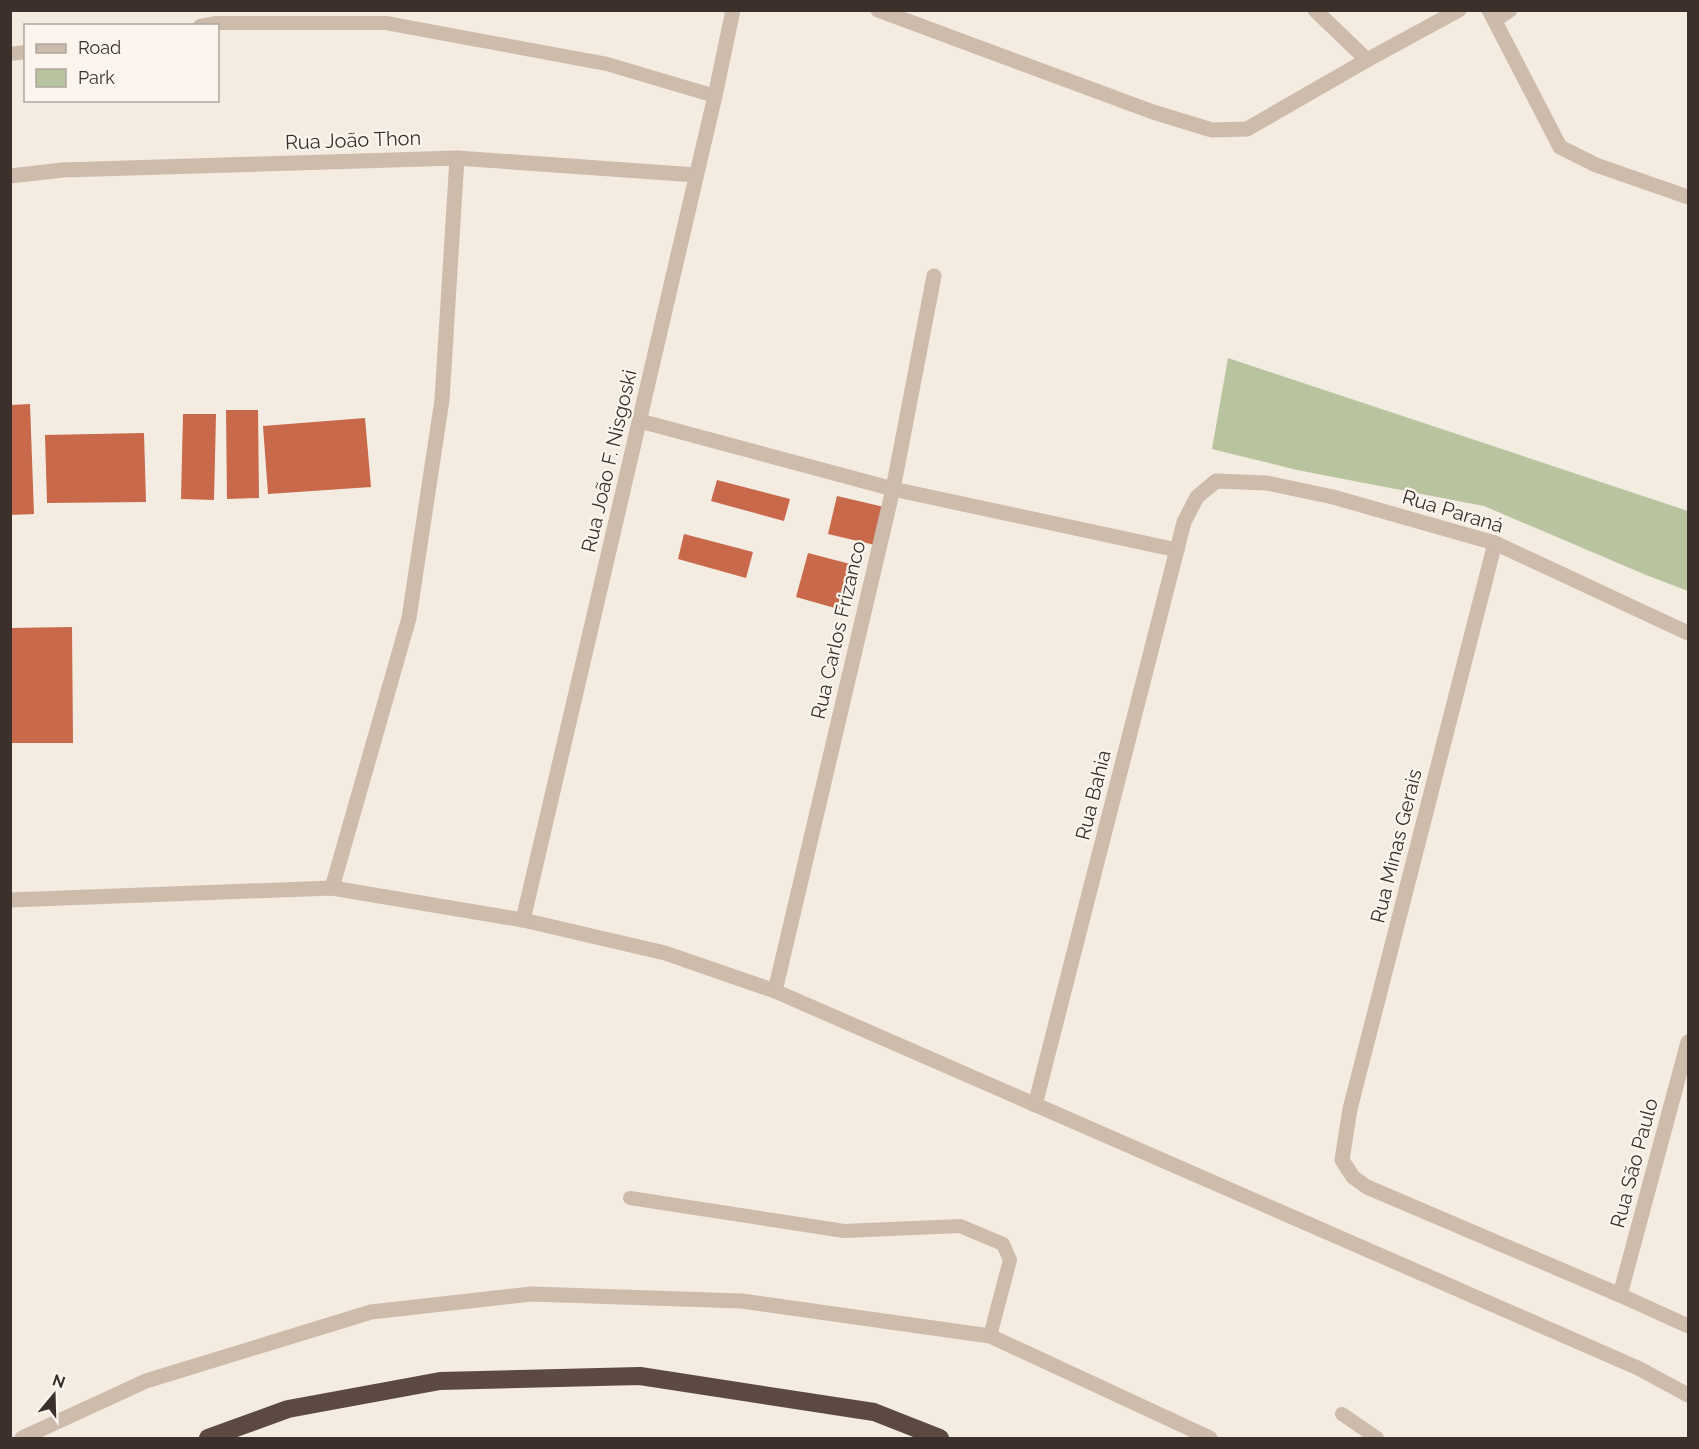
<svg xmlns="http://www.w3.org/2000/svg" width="1699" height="1449" font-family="Raleway,sans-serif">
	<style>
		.green { fill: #b8c4a0 }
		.building { fill: #c8694b }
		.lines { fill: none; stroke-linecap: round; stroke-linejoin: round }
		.lane { stroke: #cdbbac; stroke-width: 14 }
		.street { stroke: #cdbbac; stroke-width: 15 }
		.highway { stroke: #5c4a42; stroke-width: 18 }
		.labels { text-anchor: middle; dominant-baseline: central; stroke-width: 4.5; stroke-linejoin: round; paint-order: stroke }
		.street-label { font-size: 20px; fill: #3b302b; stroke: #fbf5ee }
	</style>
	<rect width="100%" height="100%" fill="#f4ebe1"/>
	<polygon class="green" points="1228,358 1688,511 1688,591 1646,575 1484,506 1297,470 1212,449"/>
	<g class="building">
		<polygon points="30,404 34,514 10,515 10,405"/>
		<polygon points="226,410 258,410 259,498 227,499"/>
		<polygon points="183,414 216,414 214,500 181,499"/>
		<polygon points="365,418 371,487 268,494 263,426"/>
		<polygon points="144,433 146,502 47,503 45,435"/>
		<polygon points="717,480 790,499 784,521 711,501"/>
		<polygon points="837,496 884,507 875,545 828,534"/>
		<polygon points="684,534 753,552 746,578 678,559"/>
		<polygon points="808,553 854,565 842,610 796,597"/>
		<polygon points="72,627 73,743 10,743 10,628"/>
	</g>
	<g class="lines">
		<g class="lane">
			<polyline points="200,26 216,23 386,23 607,64 715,96"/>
			<polyline points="10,54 26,52"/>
			<polyline points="630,1198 844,1231 960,1226 1003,1244 1010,1260 990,1336"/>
			<polyline points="1342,1414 1377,1438"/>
		</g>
		<g class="street">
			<polyline points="878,10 1153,112 1212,130 1247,129 1367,60 1459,10"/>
			<polyline points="1315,10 1367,60"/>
			<polyline points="1489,10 1560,147 1596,165 1688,197"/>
			<polyline points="1495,20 1510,10"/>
			<polyline points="10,176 63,170 457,158 696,175"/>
			<polyline points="640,421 893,489 1177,550"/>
			<polyline points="1495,543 1350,1109 1342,1160 1353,1177 1367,1187 1620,1295 1688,1326"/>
			<polyline points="332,888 409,618 442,400 457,158"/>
			<polyline points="10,900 332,888 523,920 665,953 775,991 1638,1368 1688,1395"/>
			<polyline points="523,920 715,96 733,10"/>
			<polyline points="775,991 893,489 934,276"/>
			<polyline points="1035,1105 1184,522 1197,497 1216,481 1267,483 1333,497 1495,543 1688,633"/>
			<polyline points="1620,1295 1688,1042"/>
			<polyline points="22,1438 146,1381 371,1312 531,1294 742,1301 990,1336 1210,1438"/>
		</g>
		<polyline class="highway" points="208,1438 288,1409 440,1381 640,1376 874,1412 940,1438"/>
	</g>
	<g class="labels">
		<g class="street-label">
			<text transform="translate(353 140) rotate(-2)">Rua João Thon</text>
			<text transform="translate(609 461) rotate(-77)">Rua João F. Nisgoski</text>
			<text transform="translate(1453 511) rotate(17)">Rua Paraná</text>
			<text transform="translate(838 630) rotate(-77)">Rua Carlos Frizanco</text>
			<text transform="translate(1093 795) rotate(-76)">Rua Bahia</text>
			<text transform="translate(1396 846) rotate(-76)">Rua Minas Gerais</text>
			<text transform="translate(1634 1163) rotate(-75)">Rua São Paulo</text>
		</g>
	</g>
	<rect width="1699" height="1449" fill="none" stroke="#3b302b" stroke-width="24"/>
	<rect x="24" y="24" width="195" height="78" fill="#fbf5ee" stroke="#aea6a0" stroke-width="1.5"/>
	<rect x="36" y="44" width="30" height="9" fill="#cdbbac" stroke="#aea6a0" stroke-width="1.5"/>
	<text x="78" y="54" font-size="18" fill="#3b302b">Road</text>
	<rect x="36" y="69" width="30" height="18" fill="#b8c4a0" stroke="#aea6a0" stroke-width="1.5"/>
	<text x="78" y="84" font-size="18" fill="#3b302b">Park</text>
	<g transform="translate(54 1395) rotate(19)" stroke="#fbf5ee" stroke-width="4.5" paint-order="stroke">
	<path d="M0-4.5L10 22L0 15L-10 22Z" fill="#3b302b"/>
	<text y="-9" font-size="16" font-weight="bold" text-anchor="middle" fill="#3b302b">N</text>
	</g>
</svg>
